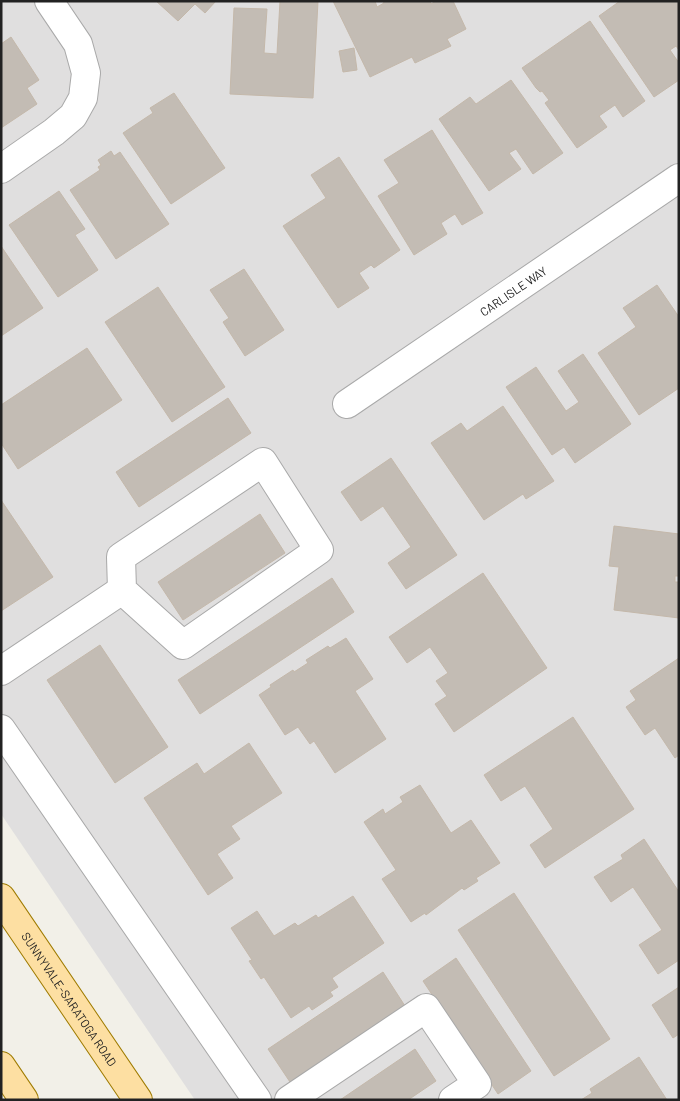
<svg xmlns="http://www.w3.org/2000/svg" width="680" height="1101" font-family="Barlow,sans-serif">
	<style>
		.residential { fill: #e0dfdf }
		.building { fill: #c3bcb4; stroke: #c4b8aa }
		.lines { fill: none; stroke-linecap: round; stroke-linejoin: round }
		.minor-casing { stroke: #a9a9a9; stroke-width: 30 }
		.major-casing { stroke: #9f7b00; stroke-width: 30 }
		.minor { stroke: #fff; stroke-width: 28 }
		.major { stroke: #fddfa2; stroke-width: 28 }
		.labels { text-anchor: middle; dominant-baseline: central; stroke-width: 4; stroke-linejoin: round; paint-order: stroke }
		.street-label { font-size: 12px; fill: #222; stroke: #fff }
	</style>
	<rect width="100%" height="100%" fill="#f2f0e8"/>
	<polygon class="residential" points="1,1 679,1 679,1100 195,1100 1,814"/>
	<g class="building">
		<polygon points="156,1 216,1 205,13 195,4 178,21"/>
		<polygon points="280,1 318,1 313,98 230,94 234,8 267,9 264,53 277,54"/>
		<polygon points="333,1 375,1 377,7 384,3 383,1 430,1 431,4 436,1 453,1 466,29 447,39 451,46 415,63 412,57 370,77"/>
		<polygon points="620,1 679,1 679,50 676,46 670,50 679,63 679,80 654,97 599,16"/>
		<polygon points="590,21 645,101 623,117 615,105 599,116 607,127 577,148 545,103 549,100 542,91 540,92 536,88 522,68"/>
		<polygon points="11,37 39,80 27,88 37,104 1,128 1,44"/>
		<polygon points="354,48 357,70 343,72 339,51"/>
		<polygon points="511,80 563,153 533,174 516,149 509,153 521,169 489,191 439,119 470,97 476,104"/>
		<polygon points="174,93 225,168 171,204 123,133 153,113 150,108"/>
		<polygon points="432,130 483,213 462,225 455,214 441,223 447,234 414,255 378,196 399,183 384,160"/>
		<polygon points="111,151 114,156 120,152 169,224 116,259 70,190 100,170 98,167 101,165 98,160"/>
		<polygon points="339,157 400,250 374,268 371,265 359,273 369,288 338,308 283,226 326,198 311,175"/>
		<polygon points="59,191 85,229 75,235 98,270 58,297 9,225"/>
		<polygon points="1,246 43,308 1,336"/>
		<polygon points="244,269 284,330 245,356 223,322 229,318 210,290"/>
		<polygon points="657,285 679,317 679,388 639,415 598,353 636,327 623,308"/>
		<polygon points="158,287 225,387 172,422 105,322"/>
		<polygon points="87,348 122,400 18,469 1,443 1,405"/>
		<polygon points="583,354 631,424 575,463 564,447 552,455 506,387 536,367 566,411 579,402 558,371"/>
		<polygon points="228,398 251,433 139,507 116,472"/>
		<polygon points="503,406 554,481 526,499 523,494 484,520 431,443 461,423 467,431"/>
		<polygon points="391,458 457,555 406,589 388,563 411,547 383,506 361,521 341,492"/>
		<polygon points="1,500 53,577 1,611"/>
		<polygon points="260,514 285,553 183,620 158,582"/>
		<polygon points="614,526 679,534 679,576 675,576 675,582 679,582 679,618 614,610 619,567 609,566"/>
		<polygon points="483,573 547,668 454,732 435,704 447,696 436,681 448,673 430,647 407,663 389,637"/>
		<polygon points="332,578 354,612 200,714 178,680"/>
		<polygon points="346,638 373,679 355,691 386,739 335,773 314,741 310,744 298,727 285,735 259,695 271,687 270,685 293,670 294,672 308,663 306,660 328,646 330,648"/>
		<polygon points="100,645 168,747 115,783 47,680"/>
		<polygon points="679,658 679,755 675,758 655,728 645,735 626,707 636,700 630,691"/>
		<polygon points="573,717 634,809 545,868 530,845 553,829 525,786 501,801 484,775"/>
		<polygon points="249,743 282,793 231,826 240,839 217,854 233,878 208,895 144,798 197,763 204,774"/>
		<polygon points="420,785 451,833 471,820 500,863 476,878 478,881 464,890 462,888 426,915 425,913 411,922 382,879 396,870 364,822 383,809 385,814 403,802 400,797"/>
		<polygon points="644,839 679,892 679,960 658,974 639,945 662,930 633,887 611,902 594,877 623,859 621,855"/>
		<polygon points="514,893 610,1039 554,1076 458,930"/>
		<polygon points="353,896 384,943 332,978 338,987 330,992 333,996 312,1010 309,1006 291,1018 264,977 261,979 249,961 252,960 231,928 257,911 274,936 295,923 298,926 316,915 318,918"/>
		<polygon points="456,958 531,1071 498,1094 423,981"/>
		<polygon points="383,972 405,1006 290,1082 268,1049"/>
		<polygon points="679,987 679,1034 673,1038 652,1005"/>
		<polygon points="415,1049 436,1081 408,1100 340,1100"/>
		<polygon points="639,1057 667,1100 581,1100 592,1093 590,1089"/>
	</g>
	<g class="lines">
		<defs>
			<g id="minor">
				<polyline points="1,169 54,132 73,116 83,98 86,73 78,44 49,1"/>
				<path id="s1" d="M347 404 679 178"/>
				<polygon points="263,462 319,550 183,645 122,590 121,557"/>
				<polyline points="1,671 122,590"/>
				<polyline points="1,729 257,1100"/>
				<polyline points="289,1100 426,1008 477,1084 453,1100"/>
			</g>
			<g id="major">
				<path id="s2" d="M1 898 138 1100"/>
				<polyline points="1,1066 24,1100"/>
			</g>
		</defs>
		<use href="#minor" class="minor-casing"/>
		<use href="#major" class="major-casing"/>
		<use href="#minor" class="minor"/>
		<use href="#major" class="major"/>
	</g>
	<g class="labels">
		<g class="street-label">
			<text stroke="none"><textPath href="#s1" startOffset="201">CARLISLE WAY</textPath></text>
			<text stroke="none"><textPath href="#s2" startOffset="122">SUNNYVALE-SARATOGA ROAD</textPath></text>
		</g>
	</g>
	<rect width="680" height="1101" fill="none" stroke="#222222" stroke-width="5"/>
</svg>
